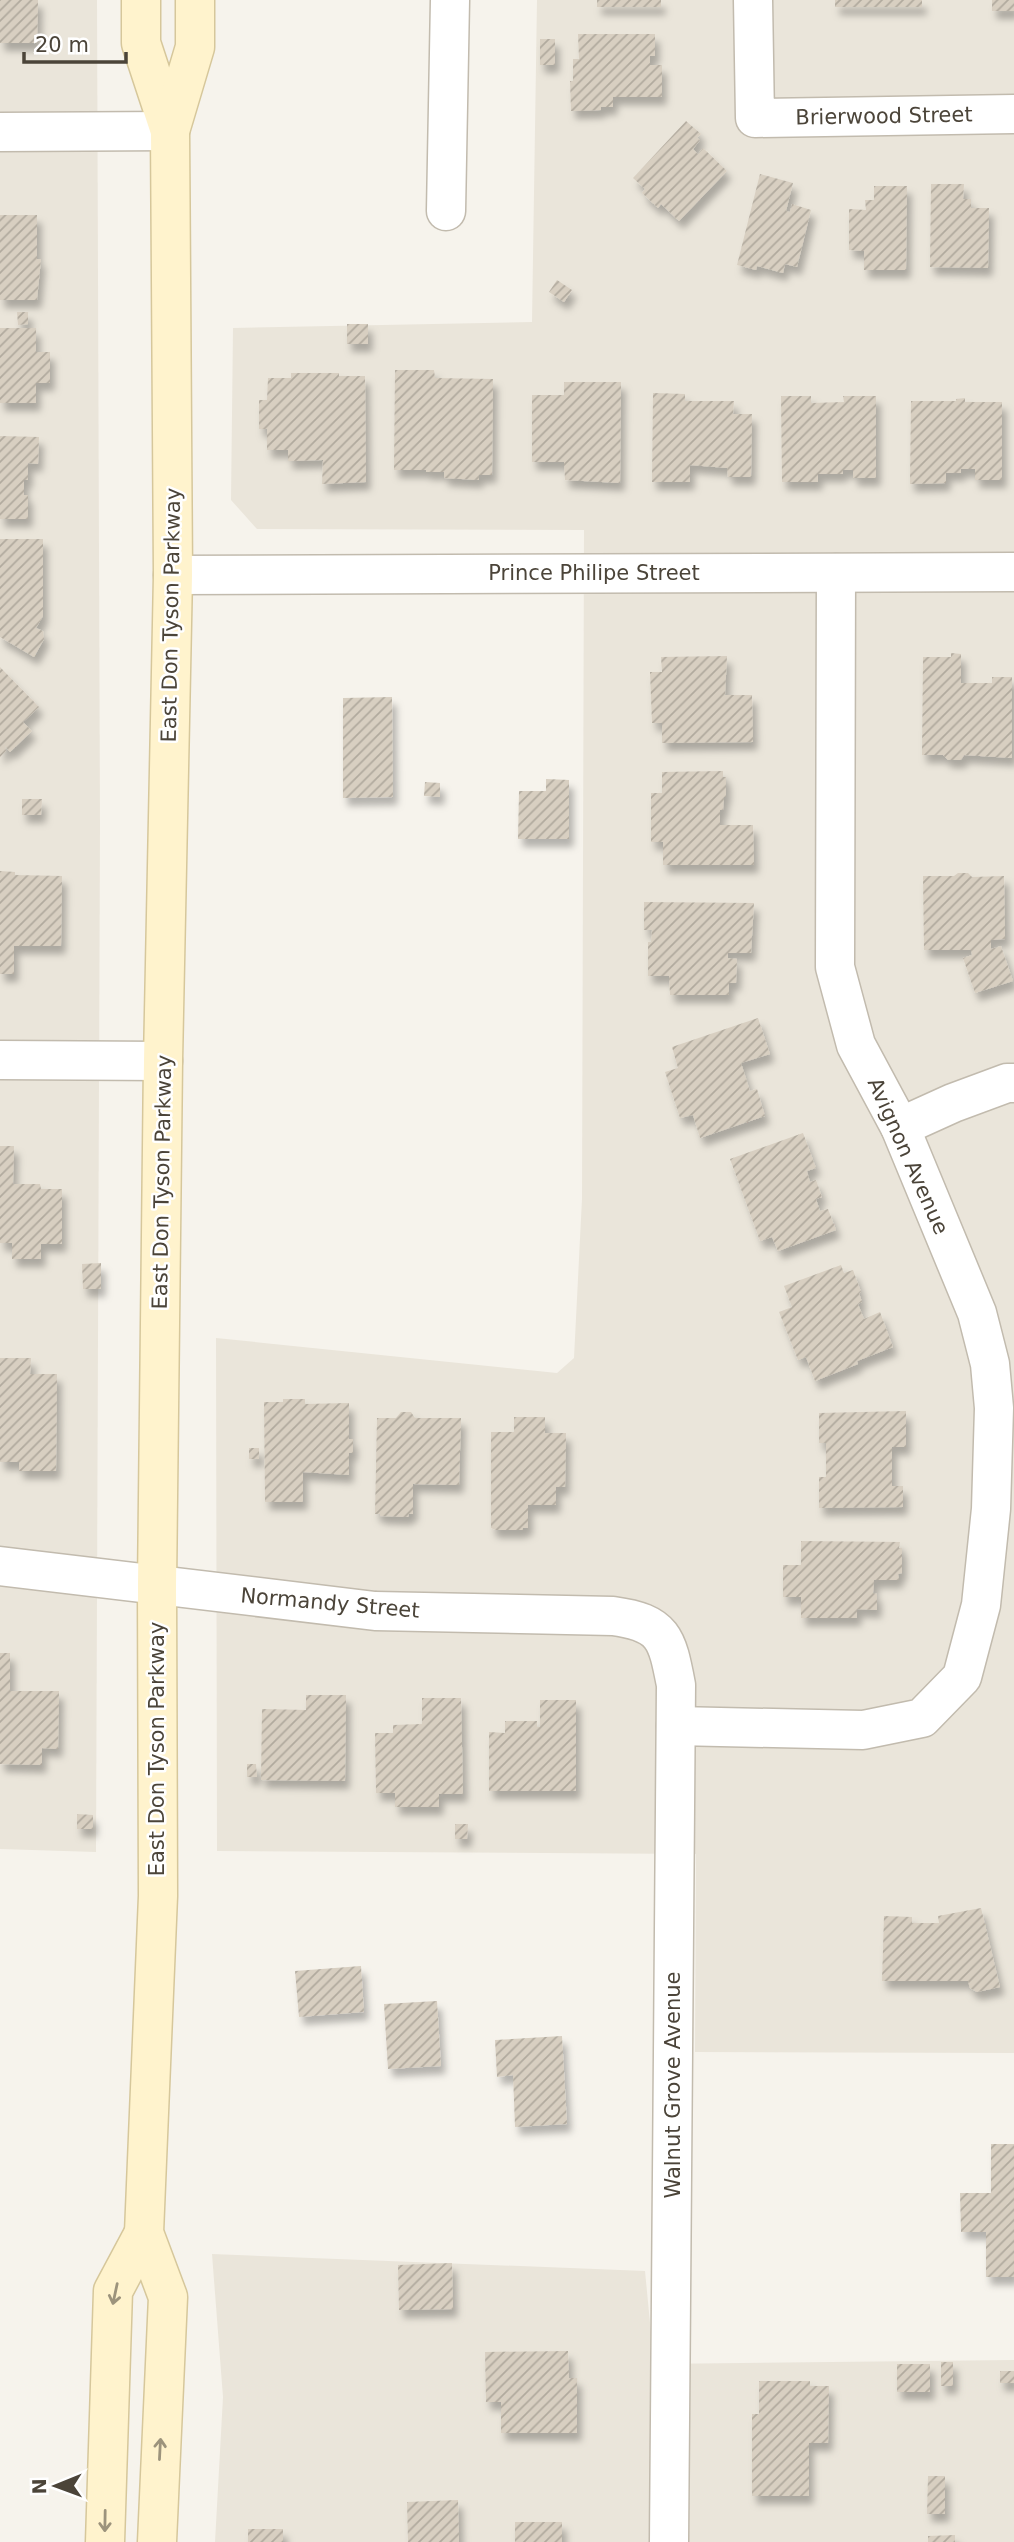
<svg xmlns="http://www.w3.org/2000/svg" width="1014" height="2542" font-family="'DejaVu Sans',sans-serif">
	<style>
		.residential { fill: #eae5da }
		.building { fill: url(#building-hatch); filter: url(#shadow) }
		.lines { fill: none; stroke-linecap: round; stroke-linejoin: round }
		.street-casing { stroke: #c2bbae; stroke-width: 41 }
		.secondary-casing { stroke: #d6c79b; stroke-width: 41 }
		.street { stroke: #fff; stroke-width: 38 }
		.secondary { stroke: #fff3cd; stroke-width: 38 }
		.oneway { stroke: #9c937c }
		.labels { text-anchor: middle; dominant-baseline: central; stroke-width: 5; stroke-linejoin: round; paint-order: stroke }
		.street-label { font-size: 21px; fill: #4b4439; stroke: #fff }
	</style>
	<defs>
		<pattern id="building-hatch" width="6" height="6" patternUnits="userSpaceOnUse" patternTransform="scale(1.75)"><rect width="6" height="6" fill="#d8cfc1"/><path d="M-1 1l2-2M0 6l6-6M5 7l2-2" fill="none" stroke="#b1aa9e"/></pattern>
		<filter id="shadow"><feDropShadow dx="4.5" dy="8" stdDeviation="3.5" flood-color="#0004"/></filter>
	</defs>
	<rect width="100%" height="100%" fill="#f6f3ec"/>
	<g class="residential">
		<polygon points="0,0 97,0 100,827 96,1852 0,1849"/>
		<polygon points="537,0 1014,0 1014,2053 695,2052 696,1854 217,1851 216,1338 557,1373 574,1358 582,1199 584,530 257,529 231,500 233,328 532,322"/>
		<polygon points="212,2254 645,2271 654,2364 1014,2360 1014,2542 215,2542 223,2397"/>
	</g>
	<g class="building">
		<polygon points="0,0 38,0 37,43 0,43"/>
		<rect x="597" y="0" width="64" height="7"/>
		<rect x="835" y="0" width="87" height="7"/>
		<rect x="992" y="0" width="22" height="11"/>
		<polygon points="578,34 655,34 655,56 650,56 650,65 662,65 662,97 613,97 613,107 601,107 601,110 571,111 570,81 573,81 573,59 579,59"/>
		<rect x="540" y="39" width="15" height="26"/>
		<polygon points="686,121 701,134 697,138 700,140 693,149 698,154 703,148 727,171 679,221 661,204 658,208 642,193 645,189 633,178"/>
		<polygon points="760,174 793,183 786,211 790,212 792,204 811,210 797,267 785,264 783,273 757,266 756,270 737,265"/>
		<polygon points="931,184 964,184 963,199 971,199 971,208 989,208 988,268 930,267"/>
		<polygon points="874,186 907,186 906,270 864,270 864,251 849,250 849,209 866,210 865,200 874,200"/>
		<polygon points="0,215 37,215 37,259 41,259 37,300 0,300"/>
		<polygon points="557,280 572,290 564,302 549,292"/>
		<polygon points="17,312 28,312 28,324 18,325"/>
		<rect x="347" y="324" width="21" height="20"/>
		<polygon points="0,328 36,328 36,352 50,352 50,383 36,383 36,403 0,403"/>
		<polygon points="395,370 434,370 435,378 493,379 492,475 479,475 479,480 444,478 444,472 426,472 426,470 394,470"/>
		<polygon points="291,373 339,373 339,376 365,376 366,482 322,484 323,460 288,461 288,450 267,450 267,429 259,429 259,400 267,400 268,378 291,378"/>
		<polygon points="564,382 621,382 620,483 565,480 564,462 532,462 532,395 564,395"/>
		<polygon points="653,393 685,394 685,401 734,401 733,414 752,414 751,477 728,477 727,468 690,465 690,482 652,482"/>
		<polygon points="781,396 811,396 811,403 844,402 843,396 876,396 876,478 853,478 853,470 843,470 843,474 818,474 818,482 782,482"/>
		<polygon points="965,398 965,402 1002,402 1002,480 975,480 975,469 961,469 961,473 946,473 946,483 910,484 911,401 956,401 956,399"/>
		<polygon points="0,436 39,437 38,464 28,463 28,480 24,480 24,495 28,495 28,519 0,519"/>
		<polygon points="0,539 43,539 43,616 36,628 43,631 44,639 34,657 0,637"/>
		<polygon points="951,653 961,654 961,683 992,683 992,677 1012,677 1012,758 964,755 961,760 948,760 943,755 922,755 923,657 951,657"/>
		<polygon points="727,656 725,695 752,695 753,742 662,743 662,723 652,723 650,672 662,672 661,657"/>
		<polygon points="0,667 39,707 23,722 32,731 10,752 5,746 6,751 0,757"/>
		<polygon points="392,697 393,797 343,798 343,698"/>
		<polygon points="723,771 723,777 726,777 726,797 724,797 723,810 720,810 720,825 753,825 754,865 663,865 663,842 651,842 651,793 662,793 662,772"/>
		<polygon points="546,779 569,780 569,839 518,839 519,791 546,791"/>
		<polygon points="425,782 440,783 440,797 424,796"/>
		<polygon points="22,799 42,799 41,815 22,815"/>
		<polygon points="0,871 15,872 15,875 62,876 61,946 14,946 14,974 0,974"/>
		<polygon points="958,873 968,873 972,877 1004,876 1005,939 991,940 991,949 1001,946 1013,981 975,993 963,958 972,955 971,950 924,950 923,876 954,876"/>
		<polygon points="644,902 754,903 751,953 728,953 728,958 737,959 736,983 729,983 729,995 670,995 669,976 648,976 648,942 651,942 652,930 644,930"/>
		<polygon points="758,1018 770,1054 741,1063 750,1091 757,1089 765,1116 700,1138 693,1115 680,1118 665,1072 678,1068 672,1047"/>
		<polygon points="803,1133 816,1168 807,1171 810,1182 816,1180 822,1197 816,1199 820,1211 828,1209 836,1230 778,1251 772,1237 760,1241 730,1159"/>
		<polygon points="0,1146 14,1146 13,1184 40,1184 41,1189 62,1189 62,1244 41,1244 41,1259 12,1259 12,1243 0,1243"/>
		<polygon points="101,1263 101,1289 83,1289 82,1264"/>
		<polygon points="841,1265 844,1273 853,1270 861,1292 859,1293 862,1302 858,1304 864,1319 880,1312 893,1347 857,1361 858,1364 815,1381 806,1357 798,1360 779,1312 792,1307 784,1286"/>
		<polygon points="0,1358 31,1358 30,1374 57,1374 56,1471 19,1471 19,1462 0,1462"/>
		<polygon points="283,1399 305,1399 305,1404 349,1403 349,1439 353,1439 353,1453 349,1453 349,1475 303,1472 303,1502 265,1502 264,1402 283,1402"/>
		<polygon points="906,1411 906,1447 892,1447 892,1486 903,1486 903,1507 819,1508 819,1477 826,1477 826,1443 819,1443 819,1413"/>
		<polygon points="401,1412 411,1412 415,1418 461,1418 459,1485 413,1484 413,1514 409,1514 408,1517 380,1516 380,1514 375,1514 377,1418 396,1418"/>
		<polygon points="514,1417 545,1417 545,1433 566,1433 565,1487 556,1487 556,1505 528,1505 528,1528 523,1528 522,1530 496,1530 491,1528 491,1432 514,1432"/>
		<rect x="249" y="1448" width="10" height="11"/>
		<polygon points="801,1541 900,1542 899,1548 902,1548 902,1573 898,1574 899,1580 874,1580 873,1593 877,1594 877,1610 857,1609 857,1618 801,1618 801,1597 783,1597 783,1565 801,1565"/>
		<polygon points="0,1653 10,1653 10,1691 59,1691 58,1749 42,1748 42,1765 0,1764"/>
		<polygon points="306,1695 346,1695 345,1781 261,1780 262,1709 306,1710"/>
		<polygon points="422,1698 461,1698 463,1794 439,1794 439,1807 395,1807 395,1793 376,1793 375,1733 393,1733 393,1725 422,1724"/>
		<polygon points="540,1700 576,1700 576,1791 489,1791 489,1732 505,1733 505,1721 537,1721 537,1727 540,1727"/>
		<polygon points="247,1764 256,1764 257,1777 247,1777"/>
		<polygon points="77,1814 93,1815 93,1829 77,1829"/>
		<polygon points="455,1824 468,1824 467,1839 455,1839"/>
		<polygon points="981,1908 1000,1987 977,1992 970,1988 968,1981 882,1981 884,1916 912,1917 912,1923 939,1923 938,1916"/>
		<polygon points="361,1966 364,2012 299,2017 295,1971"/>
		<polygon points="437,2001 441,2066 388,2069 384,2004"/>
		<polygon points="562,2036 567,2124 515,2127 513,2075 497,2077 495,2040"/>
		<polygon points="991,2144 1014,2144 1014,2277 986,2277 986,2232 961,2232 960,2193 991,2193"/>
		<polygon points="452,2263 453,2309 399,2310 398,2265"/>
		<polygon points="568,2351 569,2378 577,2378 577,2433 501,2433 501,2402 486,2402 485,2352"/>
		<rect x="941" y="2362" width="12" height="24"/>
		<rect x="897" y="2364" width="33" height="28"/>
		<rect x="1000" y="2371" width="14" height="12"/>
		<polygon points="759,2381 810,2381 810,2386 829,2386 828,2443 809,2443 809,2496 752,2496 752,2414 759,2414"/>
		<polygon points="928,2476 945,2476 945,2514 927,2514"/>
		<polygon points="458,2500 459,2542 408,2542 407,2502"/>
		<rect x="515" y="2522" width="47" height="20"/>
		<rect x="248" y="2529" width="35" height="13"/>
		<polygon points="955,2535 955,2542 928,2542 928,2536"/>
	</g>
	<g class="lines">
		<defs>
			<g id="street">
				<polyline points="753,0 755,118 1014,114"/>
				<polyline points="0,132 170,131"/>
				<polyline points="446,211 450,0"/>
				<polyline points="173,575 1014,572"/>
				<polyline points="0,1060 163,1061"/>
				<polyline points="900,1127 953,1103 1007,1083 1014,1083"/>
				<path d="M0 1566 375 1611 613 1616C664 1623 667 1638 676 1685L669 2542"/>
				<polyline points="676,1726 863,1730 922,1718 962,1677 981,1605 991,1509 994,1408 990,1364 977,1313 900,1127 856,1045 835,967 836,573"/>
			</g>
			<g id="secondary">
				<polyline points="141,0 141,43 170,131"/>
				<polyline points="105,2542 113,2291 144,2233"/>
				<polyline points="157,2542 168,2297 144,2233 158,1896 157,1586 163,1061 173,575 170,131 195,47 195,0"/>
			</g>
		</defs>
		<use href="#street" class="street-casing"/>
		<use href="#secondary" class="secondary-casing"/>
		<use href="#street" class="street"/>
		<use href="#secondary" class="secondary"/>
	</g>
	<defs><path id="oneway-shaft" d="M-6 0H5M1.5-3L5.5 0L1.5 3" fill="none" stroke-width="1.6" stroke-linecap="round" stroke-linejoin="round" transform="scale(1.75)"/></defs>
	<g class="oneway">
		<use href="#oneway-shaft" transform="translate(115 2294) rotate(102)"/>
		<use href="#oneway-shaft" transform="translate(160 2449) rotate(-87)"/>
		<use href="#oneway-shaft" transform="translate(105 2521) rotate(91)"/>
	</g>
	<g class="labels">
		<g class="street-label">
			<text transform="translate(884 116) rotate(-1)">Brierwood Street</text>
			<text x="594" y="573">Prince Philipe Street</text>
			<text transform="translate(171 615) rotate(-89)">East Don Tyson Parkway</text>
			<text transform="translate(908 1156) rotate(66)">Avignon Avenue</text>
			<text transform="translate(162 1182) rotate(-89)">East Don Tyson Parkway</text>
			<text transform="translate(330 1603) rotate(5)">Normandy Street</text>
			<text transform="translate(157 1749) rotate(-90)">East Don Tyson Parkway</text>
			<text transform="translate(673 2085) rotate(-90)">Walnut Grove Avenue</text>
		</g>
	</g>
	<g transform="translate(56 2486) rotate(269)" stroke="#ffffff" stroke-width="5" paint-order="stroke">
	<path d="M0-5L12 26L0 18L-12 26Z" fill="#4b4439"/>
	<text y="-10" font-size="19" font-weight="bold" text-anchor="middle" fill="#4b4439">N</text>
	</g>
	<path d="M24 52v10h102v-10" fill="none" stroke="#4b4439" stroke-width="3.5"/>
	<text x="35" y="52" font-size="21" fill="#4b4439" stroke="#ffffff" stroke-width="5" paint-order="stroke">20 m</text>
</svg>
